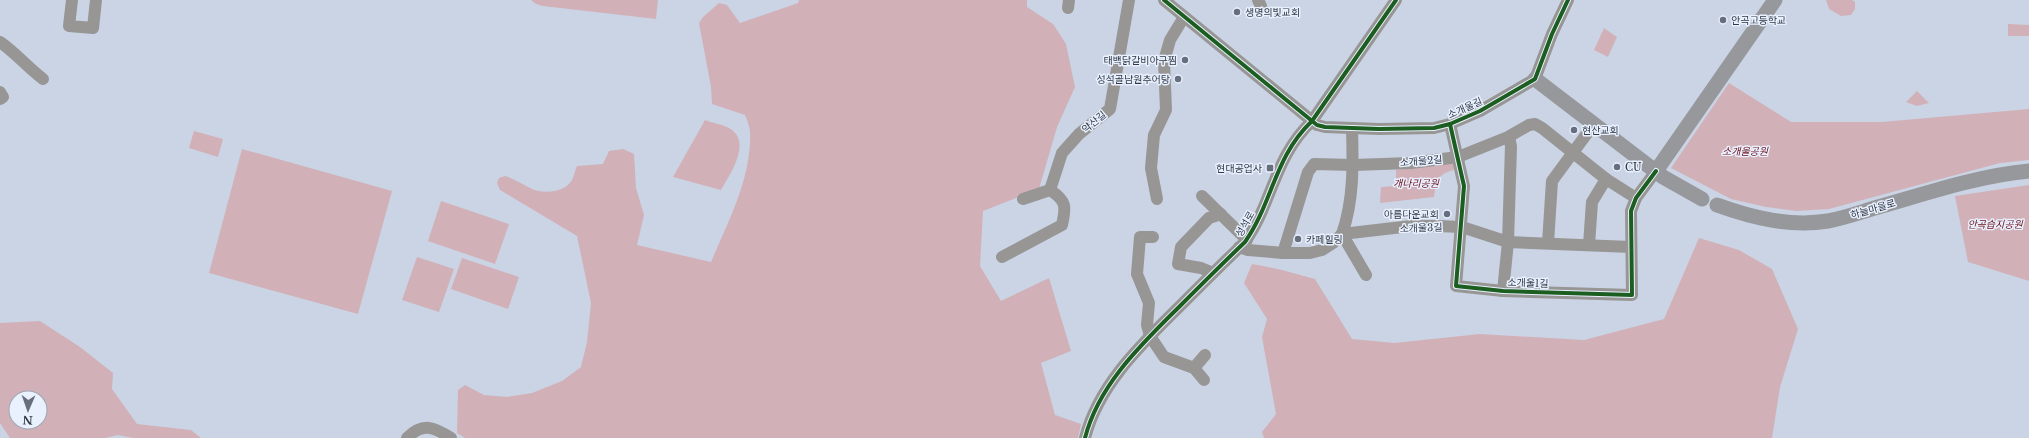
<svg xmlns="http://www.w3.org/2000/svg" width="2029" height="438" font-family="'Libre Baskerville','Noto Sans KR',serif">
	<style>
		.green { fill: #d1b1b7; fill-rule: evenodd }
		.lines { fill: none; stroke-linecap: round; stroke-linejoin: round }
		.minor { stroke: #979694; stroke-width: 12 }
		.major { stroke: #97989b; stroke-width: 15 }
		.cycleway-casing { stroke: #e9f0fe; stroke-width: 6 }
		.cycleway { stroke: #1b5e20; stroke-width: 4 }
		.poi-dot { fill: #676f7e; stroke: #e9f0fe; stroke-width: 1.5 }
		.labels { text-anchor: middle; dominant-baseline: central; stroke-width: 3; stroke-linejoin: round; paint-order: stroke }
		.poi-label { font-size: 10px; fill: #313946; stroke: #e9f0fe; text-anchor: start }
		.street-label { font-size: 10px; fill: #313946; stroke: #e9f0fe }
		.park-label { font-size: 10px; font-style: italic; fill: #6c0e17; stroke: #e9f0fe }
	</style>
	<rect width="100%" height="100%" fill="#cad4e5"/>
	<g class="green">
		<polygon points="531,0 658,0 656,19 543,6 536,4"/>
		<path d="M799 0H1027V7L1053 24 1066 44 1075 87 1057 127 1039 189 983 211 980 266 1001 301 1049 278 1071 351 1041 363 1055 415 1081 424 1078 438H465L457 433 458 390 465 385 484 395 507 397 532 393 562 381 581 367 587 342 591 303 577 236 500 190 497 183 499 178 505 176C515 179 523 185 532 189 544 194 564 193 572 180 574 176 575 170 577 166L603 164 609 151 623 149 634 154 636 188 644 215 637 245 711 262C728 222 752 177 750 132 750 127 747 120 745 115L712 104 711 87 699 23 703 17 719 3 727 5 740 23 798 3Z"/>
		<polygon points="1826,0 1852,0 1855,2 1855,9 1851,15 1841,16 1829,9"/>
		<polygon points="2008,24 2029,25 2029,36 2008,36"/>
		<polygon points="1604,28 1617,37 1608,57 1594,50"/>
		<polygon points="1729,83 1791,122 1882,122 2029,109 2029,160 2000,163 1829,209 1796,211 1766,207 1731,199 1671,168"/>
		<polygon points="1917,91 1929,103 1917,106 1906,102"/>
		<path d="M705 120C712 123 722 124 729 128 753 141 730 175 721 190L673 177Z"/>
		<polygon points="194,131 223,139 218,157 189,148"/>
		<polygon points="242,149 392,191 358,314 209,273"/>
		<path d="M1454 162V170C1437 174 1436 182 1434 197L1380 203 1381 187 1396 186V170Z"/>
		<polygon points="2029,185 2029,281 1968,262 1955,196"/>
		<polygon points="441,201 509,224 495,264 428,241"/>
		<polygon points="1699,238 1739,250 1772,269 1798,329 1780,387 1772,438 1264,438 1262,432 1276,414 1262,337 1267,319 1244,283 1252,264 1278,269 1315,279 1352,339 1394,343 1480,334 1584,340 1664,319"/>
		<polygon points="417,257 454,269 439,312 402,300"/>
		<polygon points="462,258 519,277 508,309 451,289"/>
		<path d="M40 321 80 347 113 373 112 389 137 424 191 430 201 438H133L118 435 105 438H10L0 423V323ZM16 398H40V422H16Z"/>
	</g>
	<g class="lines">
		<g class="minor">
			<polyline points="72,0 69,26 93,28 96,0"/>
			<polyline points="1164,0 1317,125 1325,127 1379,129 1434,128 1450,124 1480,111 1535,79 1552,34 1568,0"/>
			<polyline points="1258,0 1261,6"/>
			<polyline points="1068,8 1069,0"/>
			<path d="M0 42C16 53 27 67 43 79"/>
			<polyline points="0,92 3,97 0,99"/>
			<polyline points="1450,124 1464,186 1456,286 1503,291 1632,295 1631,211 1636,198 1656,171"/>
			<path d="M1352 128C1353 164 1354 200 1342 234L1366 275"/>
			<polyline points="1050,190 1062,153 1079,134 1110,109 1129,0"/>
			<polyline points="1202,196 1247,240"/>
			<polyline points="1157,199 1151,168 1154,135 1166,110 1164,61 1170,40 1184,17"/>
			<polyline points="1153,237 1140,237 1137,274 1149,303 1147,325 1150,336 1164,357 1194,368 1204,380"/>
			<polyline points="1548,243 1552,181 1594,124"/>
			<polyline points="1589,245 1592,202 1606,179"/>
			<polyline points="1239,247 1248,250 1283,253 1310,253 1322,250 1333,243 1342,234 1411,226 1437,226 1462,227 1508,242 1631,247"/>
			<polyline points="1283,253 1308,172 1314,164 1353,165 1411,163 1458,157 1508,137 1529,125 1535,124 1542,128 1606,179 1636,198"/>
			<path d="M1002 257 1062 225C1066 207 1067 201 1050 190L1023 199"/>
			<polyline points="1213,273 1201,268 1178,264 1181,247 1209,218 1221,214"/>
			<polyline points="1503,291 1508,242 1511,146 1509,137"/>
			<polyline points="1194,368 1205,355"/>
			<path d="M407 438C423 422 434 427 451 438"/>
			<path d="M1085 438C1099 383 1144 342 1182 304 1203 283 1224 262 1245 242 1273 202 1274 157 1312 121L1396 0"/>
		</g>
		<g class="major">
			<polyline points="1535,79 1663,177 1702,199"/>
			<polyline points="1656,171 1775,0"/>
			<path d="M1717 205C1753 218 1790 227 1828 221 1845 218 1861 212 1878 207 1928 193 1977 176 2029 171"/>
		</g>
		<defs>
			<g id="cycleway">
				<polyline points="1164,0 1317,125 1325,127 1379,129 1434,128 1450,124 1480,111 1535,79 1552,34 1568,0"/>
				<polyline points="1450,124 1464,186 1456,286 1503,291 1632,295 1631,211 1636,198 1656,171"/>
				<path d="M1085 438C1099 383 1144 342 1182 304 1203 283 1224 262 1245 242 1273 202 1274 157 1312 121L1396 0"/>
			</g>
		</defs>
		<use href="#cycleway" class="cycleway-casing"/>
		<use href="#cycleway" class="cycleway"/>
	</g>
	<g class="poi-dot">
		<circle cx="1237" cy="12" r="4"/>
		<circle cx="1723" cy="20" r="4"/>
		<circle cx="1185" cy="60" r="4"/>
		<circle cx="1178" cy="79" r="4"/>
		<circle cx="1574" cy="130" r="4"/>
		<circle cx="1617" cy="167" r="4"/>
		<rect x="1266" y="164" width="8" height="8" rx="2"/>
		<circle cx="1447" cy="214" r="4"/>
		<circle cx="1298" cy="239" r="4"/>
	</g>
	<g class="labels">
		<g class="poi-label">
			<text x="1245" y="12">생명의빛교회</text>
			<text x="1731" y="20">안곡고등학교</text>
			<text x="1177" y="60" text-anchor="end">태백닭갈비아구찜</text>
			<text x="1170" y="79" text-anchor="end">성석골남원추어탕</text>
			<text x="1582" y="130">현산교회</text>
			<text x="1625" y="167">CU</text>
			<text x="1262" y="168" text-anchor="end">현대공업사</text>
			<text x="1439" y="214" text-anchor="end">아름다운교회</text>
			<text x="1306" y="239">카페힐링</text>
		</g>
		<g class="street-label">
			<text transform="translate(1465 108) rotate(-24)">소개울길</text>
			<text transform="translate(1094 122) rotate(-39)">약산길</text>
			<text transform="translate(1421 161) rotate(-5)">소개울2길</text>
			<text transform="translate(1873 209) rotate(-16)">하늘마을로</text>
			<text transform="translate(1245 224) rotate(-60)">성석로</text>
			<text transform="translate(1421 228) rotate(-2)">소개울3길</text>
			<text transform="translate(1528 283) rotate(2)">소개울1길</text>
		</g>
		<g class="park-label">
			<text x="1745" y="151">소개울공원</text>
			<text x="1416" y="183">개나리공원</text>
			<text x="1995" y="224">안곡습지공원</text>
		</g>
	</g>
	<g transform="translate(28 410) rotate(182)"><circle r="19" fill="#e9f0fe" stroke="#9fa7b4"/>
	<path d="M0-3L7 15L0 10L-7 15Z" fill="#676f7e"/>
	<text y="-6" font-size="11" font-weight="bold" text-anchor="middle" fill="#313946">N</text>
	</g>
</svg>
